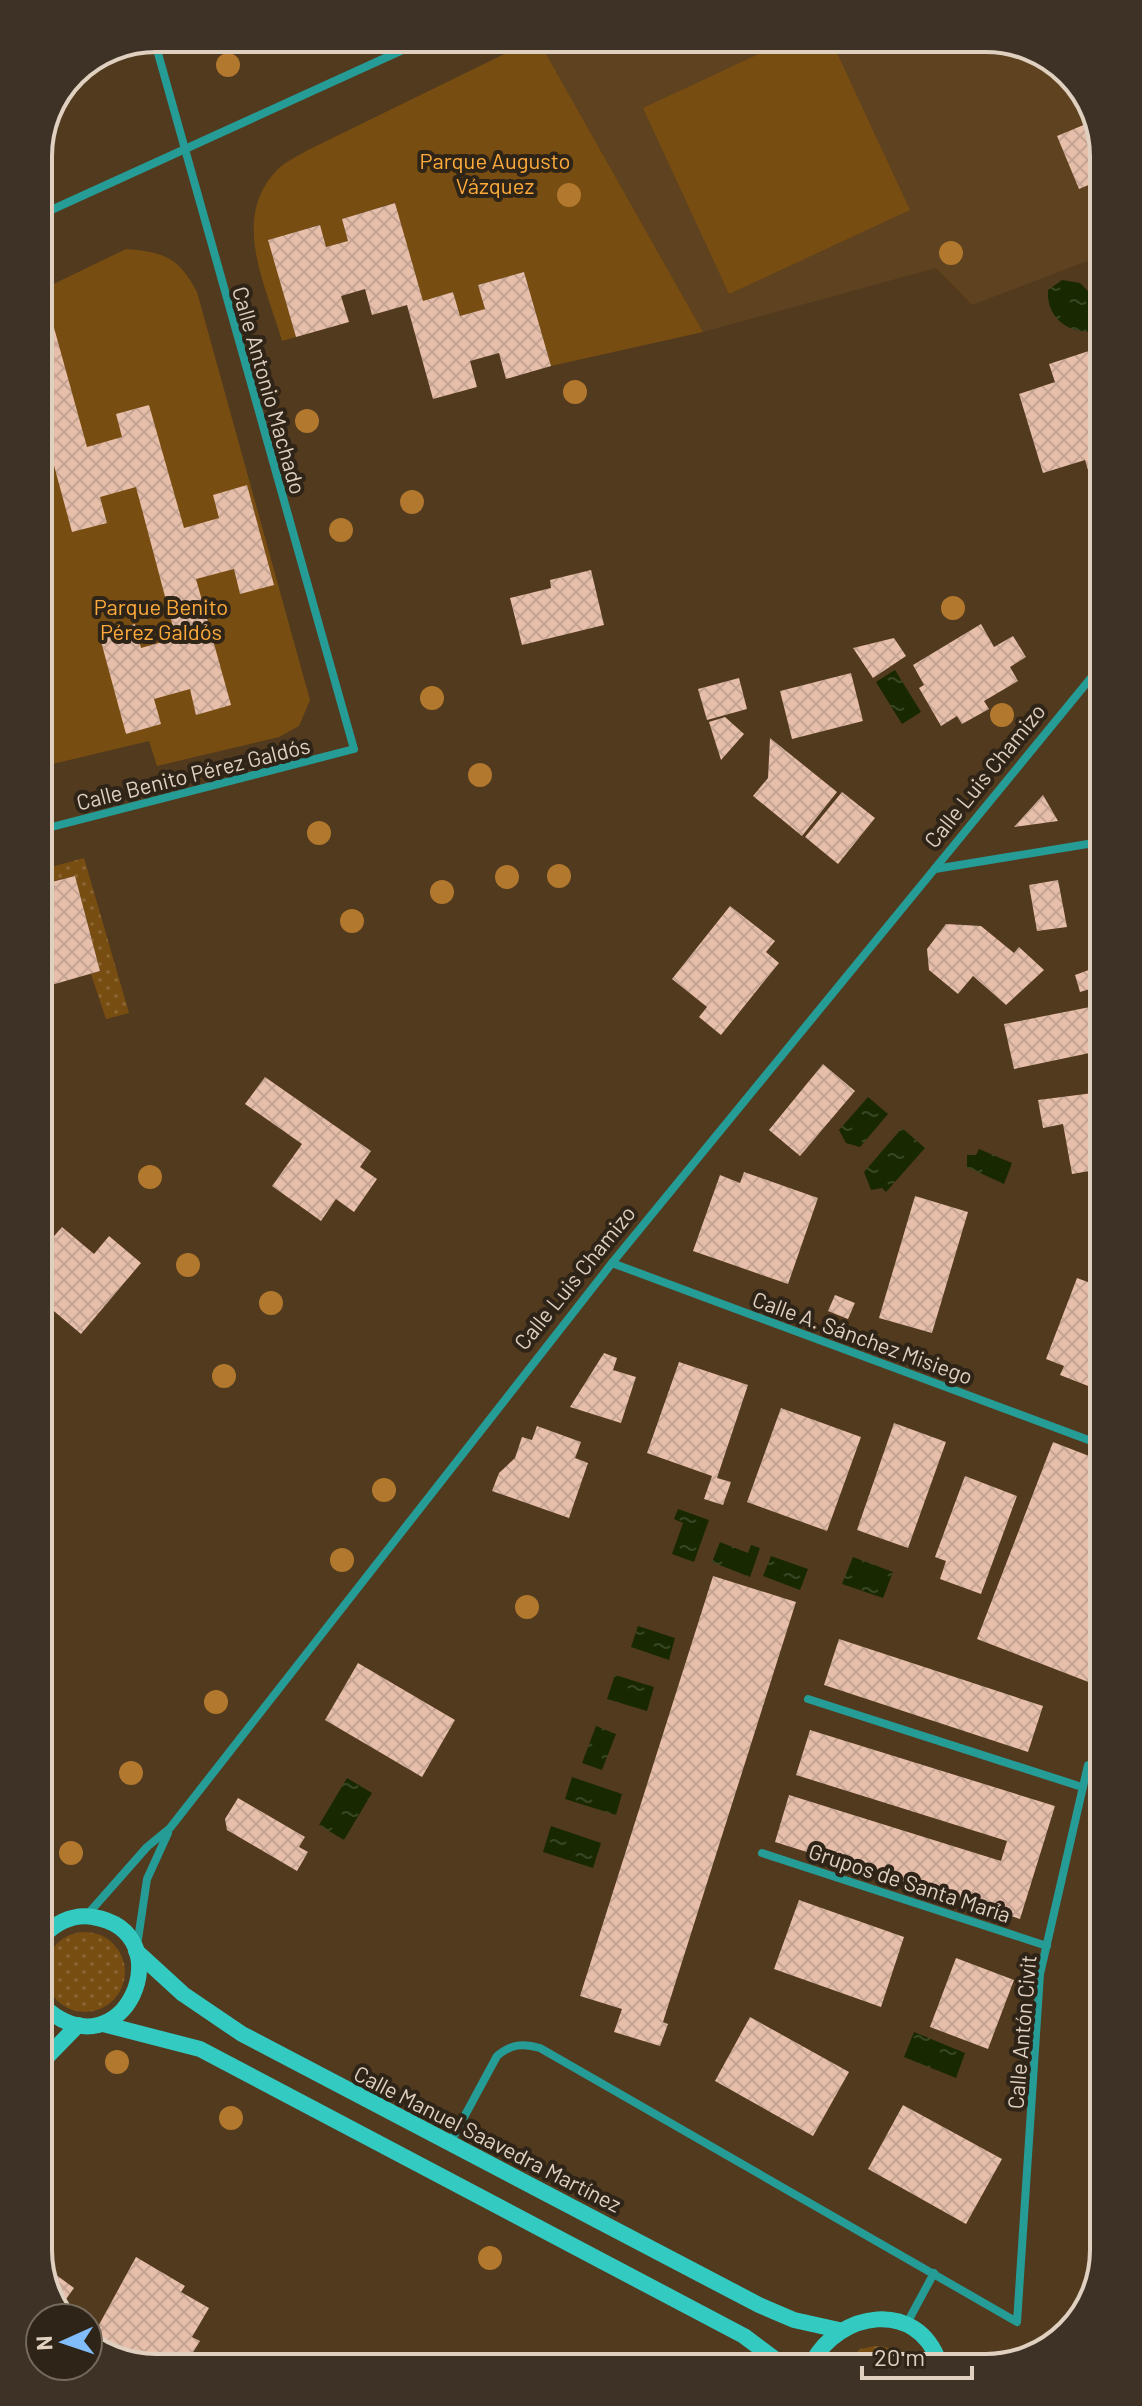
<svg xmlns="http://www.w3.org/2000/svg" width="1142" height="2406" font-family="Barlow,sans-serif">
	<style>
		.built { fill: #5f421f }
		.grass { fill: url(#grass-dots) }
		.park { fill: #774d12 }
		.water { fill: url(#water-ripples) }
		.building { fill: url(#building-cross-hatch) }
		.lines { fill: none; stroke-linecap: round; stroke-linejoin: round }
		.street { stroke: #259c96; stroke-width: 8 }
		.secondary { stroke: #33cac2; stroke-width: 16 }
		.tree { fill: #b1782e }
		.labels { text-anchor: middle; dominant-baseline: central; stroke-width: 8; stroke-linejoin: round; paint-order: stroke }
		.park-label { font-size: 22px; fill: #feab3b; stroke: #2f2418 }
		.street-label { font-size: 22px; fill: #dfd0c0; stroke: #2f2418 }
		.rim { fill: none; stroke: #dfd0c0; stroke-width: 4 }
	</style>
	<defs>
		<pattern id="grass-dots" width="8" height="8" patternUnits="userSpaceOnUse" patternTransform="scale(2)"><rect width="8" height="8" fill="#774d12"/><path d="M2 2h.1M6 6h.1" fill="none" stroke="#8a6633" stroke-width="1.8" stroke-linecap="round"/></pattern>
		<pattern id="water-ripples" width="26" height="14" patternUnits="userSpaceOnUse" patternTransform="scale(2)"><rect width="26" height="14" fill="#182801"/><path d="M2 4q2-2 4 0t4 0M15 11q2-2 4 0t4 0" fill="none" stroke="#394624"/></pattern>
		<pattern id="building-cross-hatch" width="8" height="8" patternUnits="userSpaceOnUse" patternTransform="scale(2)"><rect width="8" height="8" fill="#e6bea9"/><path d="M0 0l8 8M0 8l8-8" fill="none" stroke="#c5a493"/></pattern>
	</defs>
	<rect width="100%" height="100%" fill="#523a1e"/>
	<polygon class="built" points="537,38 994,38 1058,63 1098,118 1098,257 972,305 936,268 703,332"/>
	<g class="grass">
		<polygon points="84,858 129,1013 106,1019 91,974 100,971 75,876 40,884 40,870"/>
		<circle cx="85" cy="1972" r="40"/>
		<polygon points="875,2346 890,2348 909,2362 845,2363 860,2349"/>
	</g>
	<g class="park">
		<path d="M537 38 703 332 551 366 524 272 478 285 485 309 460 316 453 292 423 301 394 203 342 219 348 241 326 247 319 225 269 240 296 337 282 341C266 285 230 219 277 170 285 162 298 156 308 150Z"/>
		<polygon points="793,38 830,38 910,210 729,294 643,108"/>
		<path d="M126 249C165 252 179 258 197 292L310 700 299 726 279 737 157 766 149 741 40 767 39 291Z"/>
	</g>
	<g class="water">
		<path d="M1062 280 1080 283 1098 301V328L1095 331C1068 335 1046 317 1048 290Z"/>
		<polygon points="895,670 921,712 902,724 876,682"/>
		<polygon points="868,1097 888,1114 860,1147 846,1143 839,1130"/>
		<polygon points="902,1128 925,1148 886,1192 882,1188 871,1190 864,1172"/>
		<polygon points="979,1149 1012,1163 1004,1184 967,1167 967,1155 976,1155"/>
		<polygon points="1098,1245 1101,1246 1101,1278 1088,1273"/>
		<polygon points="678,1509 709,1520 694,1562 672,1554 683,1523 674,1519"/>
		<polygon points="720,1542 748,1553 751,1545 760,1548 750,1577 712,1562"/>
		<polygon points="771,1556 808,1569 800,1590 763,1576"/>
		<polygon points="853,1557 893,1572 883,1598 842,1584"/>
		<polygon points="638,1626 675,1638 669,1660 631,1647"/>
		<polygon points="615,1675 654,1687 647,1711 607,1699"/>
		<polygon points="596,1726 616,1734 602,1770 582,1763"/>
		<polygon points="572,1777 622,1794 616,1815 565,1799"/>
		<polygon points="347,1778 372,1793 344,1840 319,1825"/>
		<polygon points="551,1826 601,1843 593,1868 543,1852"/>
		<polygon points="914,2032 965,2053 956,2078 904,2057"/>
	</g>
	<g class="building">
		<polygon points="63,94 67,107 55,110"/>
		<polygon points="1098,119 1098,181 1079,189 1057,136"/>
		<polygon points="395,203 423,301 453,292 460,316 485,309 478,285 524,272 551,366 506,379 499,353 470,361 477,387 433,399 407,305 372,315 365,289 341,296 349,322 296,337 268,240 320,225 326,247 348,241 342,219"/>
		<polygon points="53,324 87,447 122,437 116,414 149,405 184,528 219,518 213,495 247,485 274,585 240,594 234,569 196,579 231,705 196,715 190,689 154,699 161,724 126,734 99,634 135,624 141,648 176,638 136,487 100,497 107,523 72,532 39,410 39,328"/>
		<polygon points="1098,348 1099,466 1088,470 1085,460 1043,473 1019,394 1055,382 1049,364"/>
		<polygon points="591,570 604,625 522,645 510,598 551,588 550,580"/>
		<polygon points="981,624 994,647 1013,636 1026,657 1010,667 1018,681 984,701 989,709 962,724 957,716 941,726 919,688 924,685 913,665"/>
		<polygon points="894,638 906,656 873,678 853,648"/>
		<polygon points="851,673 863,721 792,739 780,691"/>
		<polygon points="739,678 747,709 707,720 698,689"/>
		<polygon points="725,717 744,734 721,760 709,722"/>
		<polygon points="770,738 837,792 802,836 753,796 768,778"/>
		<polygon points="842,792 875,818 838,864 805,837"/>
		<polygon points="1043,795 1058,821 1014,827"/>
		<polygon points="75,876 100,971 41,988 40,885"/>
		<polygon points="1058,880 1067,927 1037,931 1029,885"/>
		<polygon points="730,906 775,941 766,952 779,963 721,1035 699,1017 707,1007 672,979"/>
		<polygon points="946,924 981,926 1014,953 1019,947 1044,970 1006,1005 973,976 958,994 929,970 927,949"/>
		<polygon points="1100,951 1100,986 1080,992 1075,975 1097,967 1094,952"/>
		<polygon points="1090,1007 1099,1051 1014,1069 1004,1024"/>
		<polygon points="823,1064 855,1091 800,1156 769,1130"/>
		<polygon points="265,1077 371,1151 360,1167 377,1179 354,1212 336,1199 321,1221 272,1186 302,1144 245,1104"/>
		<polygon points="1101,1092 1101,1169 1072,1174 1063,1124 1043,1128 1038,1100"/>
		<polygon points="744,1172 818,1198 788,1284 693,1251 720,1175 740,1183"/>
		<polygon points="915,1196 968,1212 932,1333 879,1318"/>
		<polygon points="62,1227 94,1254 109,1236 141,1263 81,1334 42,1301 42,1295 53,1281 41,1272 41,1251"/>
		<polygon points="1077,1278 1101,1287 1101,1391 1060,1375 1064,1366 1046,1359"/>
		<polygon points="835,1295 855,1303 848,1319 828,1311"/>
		<polygon points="604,1353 617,1358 613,1370 636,1377 621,1423 570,1407"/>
		<polygon points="679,1362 748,1385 717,1478 731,1482 723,1505 704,1499 712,1476 647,1453"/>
		<polygon points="781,1408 861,1437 827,1531 747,1502"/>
		<polygon points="894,1423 946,1442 908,1548 857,1530"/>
		<polygon points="537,1426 581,1442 575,1458 588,1463 569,1518 492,1491 499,1473 515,1458 522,1437 532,1440"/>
		<polygon points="1053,1442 1102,1461 1102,1673 1096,1672 1091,1683 977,1639"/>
		<polygon points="965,1476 1017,1496 981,1594 940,1579 946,1561 935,1557"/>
		<polygon points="713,1576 796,1602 663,2022 668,2024 660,2046 614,2032 622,2009 580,1996"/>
		<polygon points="839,1639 1043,1706 1028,1752 824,1685"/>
		<polygon points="358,1663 455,1720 422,1777 325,1720"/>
		<polygon points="810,1730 1055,1806 1020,1919 775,1842 789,1795 1001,1861 1007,1841 796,1775"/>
		<polygon points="238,1798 305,1837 299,1847 308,1852 297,1871 227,1830 225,1819"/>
		<polygon points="799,1900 904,1937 881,2007 774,1969"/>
		<polygon points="956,1958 1014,1980 988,2049 930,2027"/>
		<polygon points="750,2017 849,2072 813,2136 715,2081"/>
		<polygon points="903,2105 1002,2159 966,2224 868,2169"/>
		<polygon points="136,2257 185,2286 181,2292 209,2308 192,2337 200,2341 184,2367 148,2368 88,2345"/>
		<polygon points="44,2266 74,2288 59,2309 44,2288"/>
		<polygon points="271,2357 289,2367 266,2367"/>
	</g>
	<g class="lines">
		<g class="street">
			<polyline points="38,216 429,38"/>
			<polyline points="40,830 354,749 154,39"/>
			<polyline points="935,869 1100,842"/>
			<polyline points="612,1263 1102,1445"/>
			<polyline points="808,1699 1082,1787"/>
			<polyline points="762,1853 1047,1946"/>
			<polyline points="87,1915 147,1847 170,1828 612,1263 1099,668"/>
			<polyline points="137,1946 147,1879 168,1833"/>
			<path d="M450 2143 497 2056C511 2044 523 2043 540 2048L1017 2322 1040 1974 1088 1765 1103 1761"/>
			<polyline points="906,2325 934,2273"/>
		</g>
		<g class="secondary">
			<path d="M43 1936C57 1922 74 1914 93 1917 185 1932 124 2078 44 2007"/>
			<polyline points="136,1951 183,1994 242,2034 759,2305 794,2320 839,2330"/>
			<polyline points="103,2024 200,2049 744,2336 780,2363"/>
			<polyline points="44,2060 78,2025"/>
			<path d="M812 2363C839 2311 917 2299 939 2362"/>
		</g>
	</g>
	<g class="tree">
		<circle cx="228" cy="65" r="12"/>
		<circle cx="569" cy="195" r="12"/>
		<circle cx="951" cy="253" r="12"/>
		<circle cx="575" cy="392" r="12"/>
		<circle cx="307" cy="421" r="12"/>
		<circle cx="412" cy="502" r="12"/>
		<circle cx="341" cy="530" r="12"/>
		<circle cx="953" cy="608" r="12"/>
		<circle cx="432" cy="698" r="12"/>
		<circle cx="1002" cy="715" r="12"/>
		<circle cx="480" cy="775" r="12"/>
		<circle cx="319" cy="833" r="12"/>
		<circle cx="559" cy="876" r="12"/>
		<circle cx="507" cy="877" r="12"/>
		<circle cx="442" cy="892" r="12"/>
		<circle cx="352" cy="921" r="12"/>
		<circle cx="150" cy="1177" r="12"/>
		<circle cx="188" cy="1265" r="12"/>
		<circle cx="271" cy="1303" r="12"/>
		<circle cx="224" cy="1376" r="12"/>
		<circle cx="384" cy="1490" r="12"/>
		<circle cx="342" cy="1560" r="12"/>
		<circle cx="527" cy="1607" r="12"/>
		<circle cx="216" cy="1702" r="12"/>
		<circle cx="131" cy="1773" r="12"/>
		<circle cx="71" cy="1853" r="12"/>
		<circle cx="117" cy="2062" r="12"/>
		<circle cx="231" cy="2118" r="12"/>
		<circle cx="490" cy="2258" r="12"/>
	</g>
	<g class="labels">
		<g class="park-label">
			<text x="495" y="160">Parque Augusto<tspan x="495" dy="25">Vázquez</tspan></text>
			<text x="161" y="606">Parque Benito<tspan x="161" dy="25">Pérez Galdós</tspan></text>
		</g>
		<g class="street-label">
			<text transform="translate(270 390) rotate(74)">Calle Antonio Machado</text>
			<text transform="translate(193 773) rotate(-14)">Calle Benito Pérez Galdós</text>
			<text transform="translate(984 775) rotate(-51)">Calle Luis Chamizo</text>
			<text transform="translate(574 1277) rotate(-51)">Calle Luis Chamizo</text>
			<text transform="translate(863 1337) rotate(20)">Calle A. Sánchez Misiego</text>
			<text transform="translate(910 1882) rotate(18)">Grupos de Santa María</text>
			<text transform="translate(1021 2032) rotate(-85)">Calle Antón Civit</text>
			<text transform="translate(488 2138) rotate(27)">Calle Manuel Saavedra Martínez</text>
		</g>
	</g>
	<path d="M0 0H1142V2406H0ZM156 52H986A104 104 0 0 1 1090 156V2250A104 104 0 0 1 986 2354H156A104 104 0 0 1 52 2250V156A104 104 0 0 1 156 52Z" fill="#3d3225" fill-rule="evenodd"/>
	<path class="rim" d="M156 52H986A104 104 0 0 1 1090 156V2250A104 104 0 0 1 986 2354H156A104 104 0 0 1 52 2250V156A104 104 0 0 1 156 52Z"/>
	<g transform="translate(64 2342) rotate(267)"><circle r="38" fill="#2f2418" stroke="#75695b" stroke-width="2"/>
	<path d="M0-6L14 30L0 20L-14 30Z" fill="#80bdfa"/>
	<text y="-12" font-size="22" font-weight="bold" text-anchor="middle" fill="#dfd0c0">N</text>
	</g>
	<path d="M862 2366v12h110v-12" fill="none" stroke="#dfd0c0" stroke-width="4"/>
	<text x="874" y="2366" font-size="24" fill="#dfd0c0" stroke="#2f2418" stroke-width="6" paint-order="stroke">20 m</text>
</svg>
